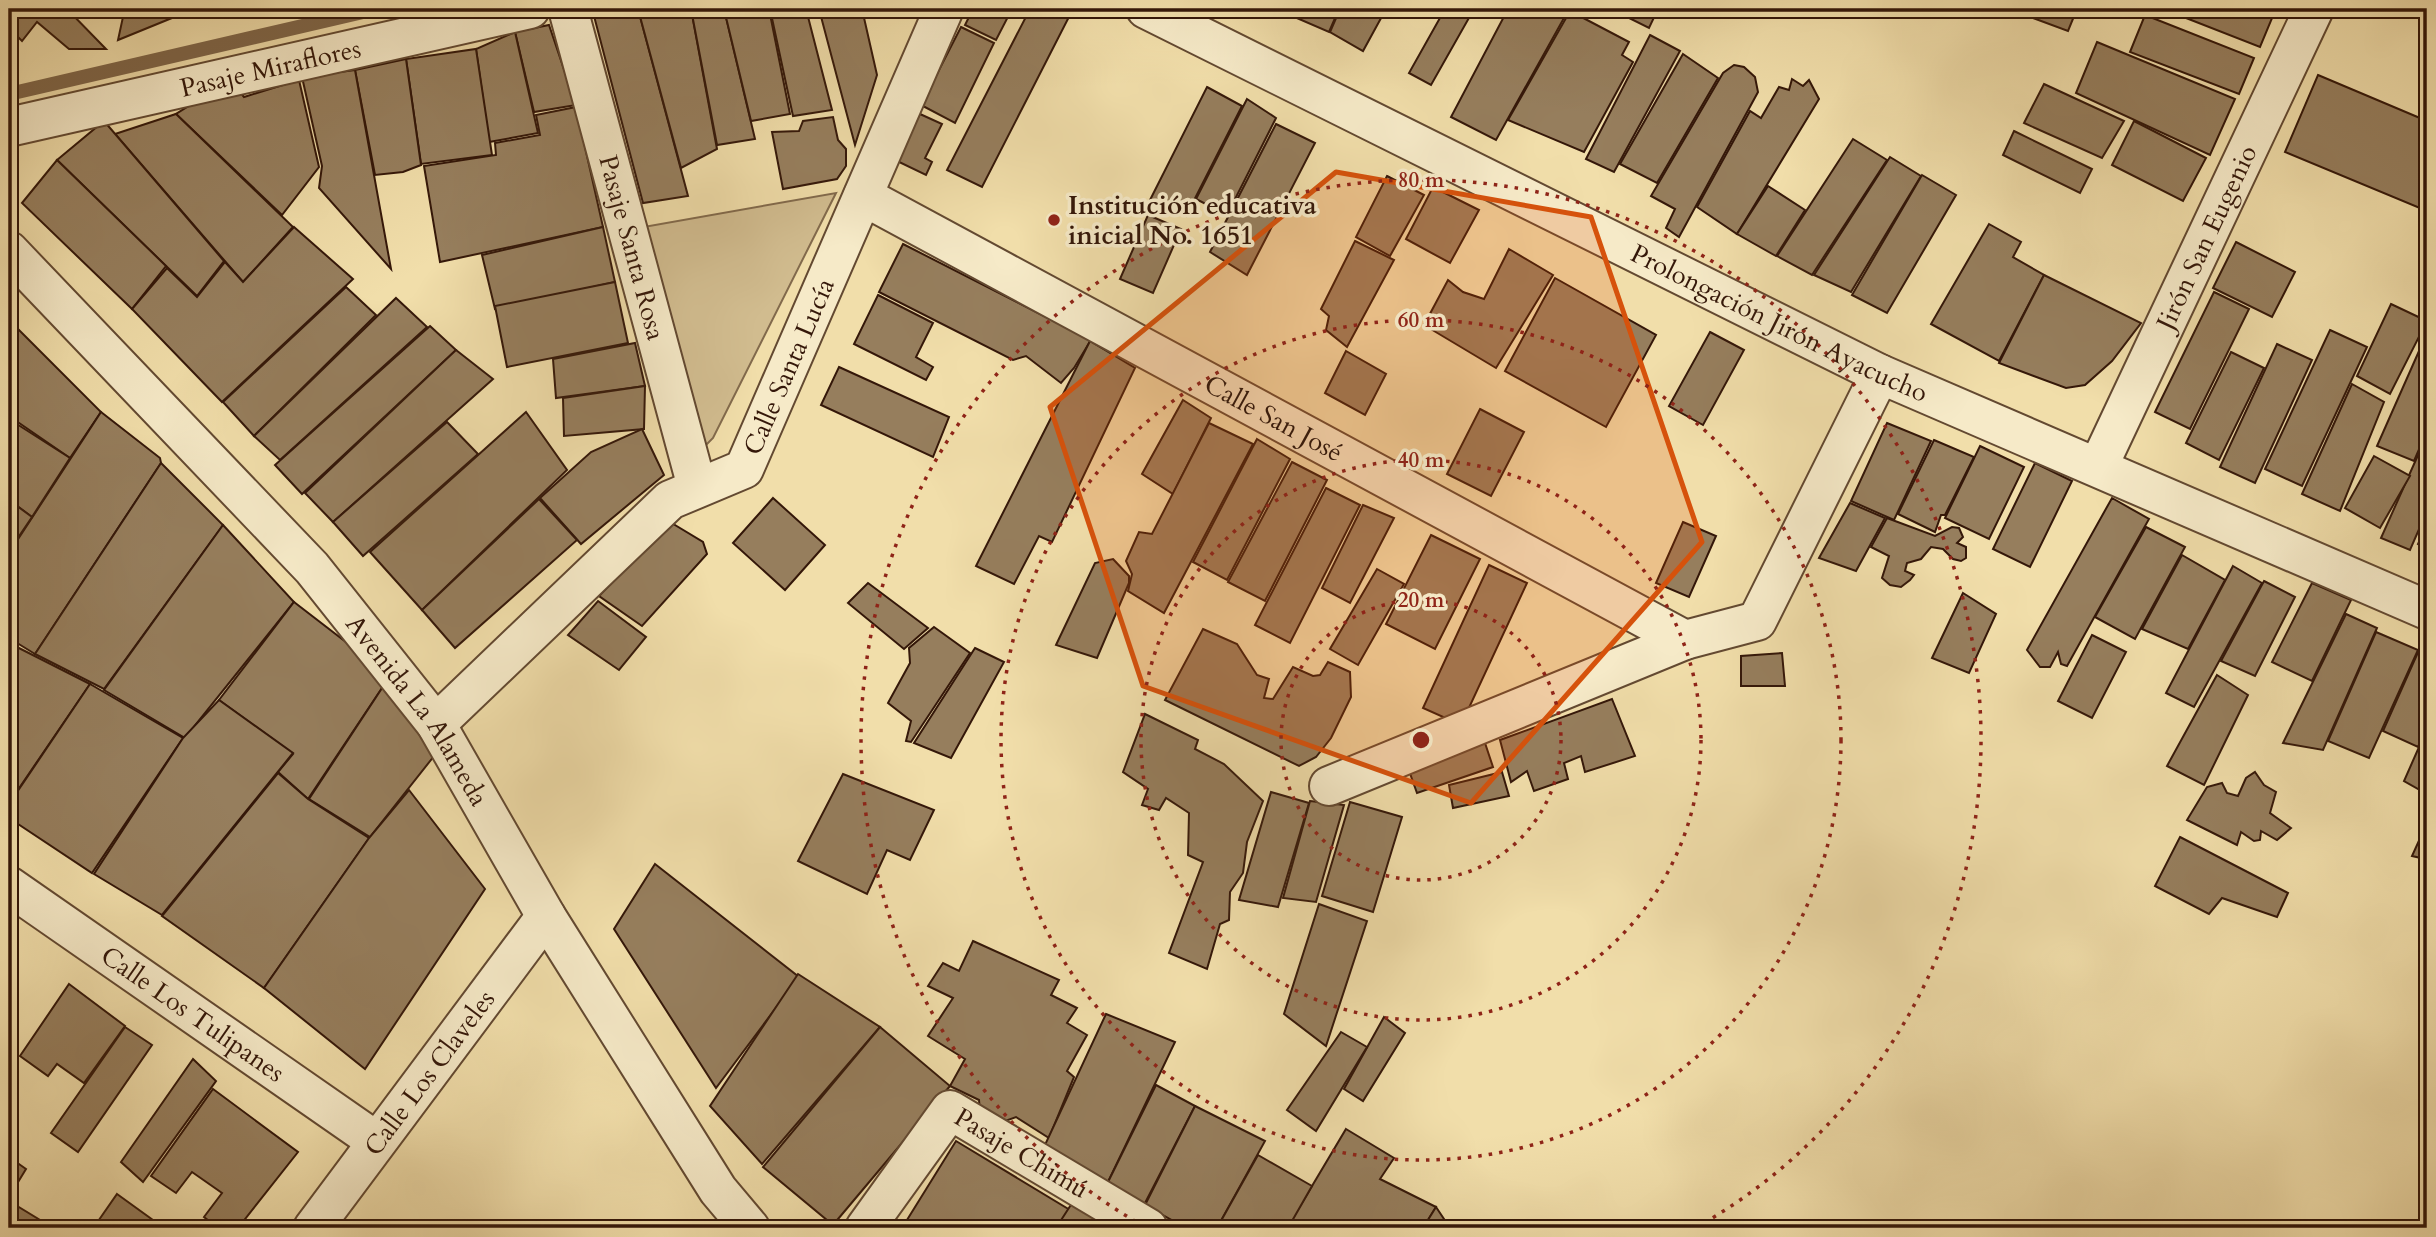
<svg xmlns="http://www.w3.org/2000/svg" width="2436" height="1237" font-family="Cardo,serif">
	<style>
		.green { fill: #d1bc8f; stroke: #826a4c; stroke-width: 2 }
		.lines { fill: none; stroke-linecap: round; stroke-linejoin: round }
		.stream { stroke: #7f6649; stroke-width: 14 }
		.building { fill: #967e5d; stroke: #341709; stroke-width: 2 }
		.minor-casing { stroke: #634931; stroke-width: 42 }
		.minor { stroke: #f6eac8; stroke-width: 38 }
		.marked { fill: #d6520c; fill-opacity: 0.2; stroke: #d6520c; stroke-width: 5; stroke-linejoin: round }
		.ring { fill: none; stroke: #8f2418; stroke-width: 3.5; stroke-dasharray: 3.5 7 }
		.poi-dot { fill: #8f2418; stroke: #f6eac8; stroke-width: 2.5 }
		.labels { text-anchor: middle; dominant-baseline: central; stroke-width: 7; stroke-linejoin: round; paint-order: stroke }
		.street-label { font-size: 26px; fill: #341709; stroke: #f6eac8 }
		.poi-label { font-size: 26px; font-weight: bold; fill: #341709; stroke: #f6eac8; text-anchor: start }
		.centre { fill: #8f2418; stroke: #f6eac8; stroke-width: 3.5 }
		.ring-label { font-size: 21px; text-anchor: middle; font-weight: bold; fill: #8f2418; stroke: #f6eac8; stroke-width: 7; stroke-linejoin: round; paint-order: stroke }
	</style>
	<rect width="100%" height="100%" fill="#f1deaa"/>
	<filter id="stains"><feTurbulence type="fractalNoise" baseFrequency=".00286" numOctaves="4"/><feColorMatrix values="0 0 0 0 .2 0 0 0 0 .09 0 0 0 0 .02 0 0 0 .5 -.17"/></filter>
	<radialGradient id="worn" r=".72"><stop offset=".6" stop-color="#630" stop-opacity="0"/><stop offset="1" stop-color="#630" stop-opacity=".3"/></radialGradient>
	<polygon class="green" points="836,193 713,438 701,450 638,228"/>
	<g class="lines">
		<polyline class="stream" points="9,94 376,9"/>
	</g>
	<g class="building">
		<polygon points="9,9 67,9 106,49 69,49 37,22 22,41 9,28"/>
		<polygon points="113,9 194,9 118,40 123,17"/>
		<polygon points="198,9 249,9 242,15 208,18"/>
		<polygon points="619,9 638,9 688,196 643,203 594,16"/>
		<polygon points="638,9 691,9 717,149 681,168"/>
		<polygon points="691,9 724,9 755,139 717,145"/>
		<polygon points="724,9 769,9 790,114 751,121"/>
		<polygon points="770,9 806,9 832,110 793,116"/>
		<polygon points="819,9 862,9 877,75 855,145"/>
		<polygon points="973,9 1012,9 996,40 965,25"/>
		<polygon points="1030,9 1073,9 982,187 947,170"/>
		<polygon points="1276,9 1339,9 1329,32"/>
		<polygon points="1340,9 1386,9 1363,51 1330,32"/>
		<polygon points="1445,9 1474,9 1431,85 1409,73"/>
		<polygon points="1508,9 1569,9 1496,140 1451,117"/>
		<polygon points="1611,9 1658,9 1649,28"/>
		<polygon points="2009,9 2077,9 2068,31"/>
		<polygon points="2163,9 2268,9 2275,11 2260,47"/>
		<polygon points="1570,11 1629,42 1622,55 1633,62 1584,152 1508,120"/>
		<polygon points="2145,15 2254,58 2239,94 2130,52"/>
		<polygon points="549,25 576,105 534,112 515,32"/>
		<polygon points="961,27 994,43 955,123 921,105"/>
		<polygon points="515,32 538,133 489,142 476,49"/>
		<polygon points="1650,35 1680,51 1614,172 1586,159"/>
		<polygon points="2097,42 2235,99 2210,155 2076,93"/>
		<polygon points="476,49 492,155 421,164 406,59"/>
		<polygon points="1683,54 1718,78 1657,183 1620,164"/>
		<polygon points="406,59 421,165 403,172 375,175 355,70"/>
		<polygon points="1734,65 1744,67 1755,77 1758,92 1679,237 1666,228 1675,209 1651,196 1723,73"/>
		<polygon points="355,70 391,269 319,188 322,166 302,77"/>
		<polygon points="2318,75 2427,121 2427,211 2285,152"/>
		<polygon points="1792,79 1803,86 1809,80 1819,99 1737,234 1697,207 1750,111 1761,118 1779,87 1789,90"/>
		<polygon points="230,80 244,97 299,80 319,167 282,215 176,114"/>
		<polygon points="2044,84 2124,121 2102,158 2024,123"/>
		<polygon points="1207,87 1242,106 1186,216 1149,202"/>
		<polygon points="1247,99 1276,118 1227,215 1196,199"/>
		<polygon points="576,107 603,227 440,262 424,166 496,155 495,143 540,135 536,115"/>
		<polygon points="176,114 293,227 243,282 115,134"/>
		<polygon points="920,114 942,124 925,158 932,162 926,175 895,160"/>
		<polygon points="833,117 838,140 846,149 846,166 837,179 783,189 772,132 799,131 803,121"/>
		<polygon points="104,121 224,261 197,296 57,160"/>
		<polygon points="2134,121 2206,158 2183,201 2112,165"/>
		<polygon points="1276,124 1315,143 1247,275 1210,252"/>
		<polygon points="2014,131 2092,169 2080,193 2003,155"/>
		<polygon points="1853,139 1887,160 1812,275 1777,256"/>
		<polygon points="1890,157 1921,176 1851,292 1814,275"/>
		<polygon points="57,160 166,266 132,309 22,203"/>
		<polygon points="1922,175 1956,195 1887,313 1852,295"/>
		<polygon points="1387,176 1424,195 1390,256 1356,237"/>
		<polygon points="1768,186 1805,210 1776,256 1737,234"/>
		<polygon points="1433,187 1479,210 1450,263 1406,239"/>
		<polygon points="1148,215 1181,229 1153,293 1120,279"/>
		<polygon points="1989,224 2021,242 2013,257 2044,275 1999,361 1931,324"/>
		<polygon points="294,227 353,279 222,402 132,309 167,268 197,297 225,262 243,282"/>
		<polygon points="603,227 615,282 495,309 482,255"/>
		<polygon points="1355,241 1394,260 1347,347 1326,330 1329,316 1321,309"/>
		<polygon points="2236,242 2295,272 2272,317 2213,288"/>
		<polygon points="903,244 1091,340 1074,368 1061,383 1026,356 1013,360 879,292"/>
		<polygon points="1509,249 1553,275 1496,368 1424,325 1448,280 1463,292 1484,299"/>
		<polygon points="2044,275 2141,323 2112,361 2085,385 2066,388 1999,363"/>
		<polygon points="1555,278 1656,335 1606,427 1505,371"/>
		<polygon points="615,282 628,343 507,367 495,306"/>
		<polygon points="346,287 376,315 254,436 223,402"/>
		<polygon points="2214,292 2249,309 2190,429 2155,412"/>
		<polygon points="878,295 933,323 916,357 933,367 926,380 854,344"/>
		<polygon points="396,298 427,327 280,460 254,436"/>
		<polygon points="2391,304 2427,321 2390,394 2357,376"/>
		<polygon points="9,320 101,412 70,458 9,416"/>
		<polygon points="430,326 456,350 302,494 275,465"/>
		<polygon points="2330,330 2367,347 2302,486 2265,469"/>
		<polygon points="1710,332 1744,350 1703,425 1669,406"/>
		<polygon points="2427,333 2427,431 2414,461 2377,446"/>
		<polygon points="1090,341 1135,368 1052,542 1039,536 1014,584 976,566"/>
		<polygon points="635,343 645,386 556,398 553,359"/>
		<polygon points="2277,344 2312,360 2255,483 2220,467"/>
		<polygon points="456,350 493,379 333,522 305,493"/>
		<polygon points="1346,351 1386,374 1365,415 1325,393"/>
		<polygon points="2231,352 2264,368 2219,460 2186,443"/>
		<polygon points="839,367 949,417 933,457 821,405"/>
		<polygon points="2352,384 2384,402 2340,511 2302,494"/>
		<polygon points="645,386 644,429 564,436 563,398"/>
		<polygon points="1183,400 1211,418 1173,494 1142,474"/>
		<polygon points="1480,409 1524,432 1491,496 1447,474"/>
		<polygon points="101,412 160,458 161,463 35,654 9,638 9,553"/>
		<polygon points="526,412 567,470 422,610 370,552"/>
		<polygon points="9,419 70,458 32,517 9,500"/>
		<polygon points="447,422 478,454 363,556 333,522"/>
		<polygon points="1209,423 1253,444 1164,613 1128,591 1132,574 1126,561 1139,532 1152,534"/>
		<polygon points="1887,423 1931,441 1894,520 1851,501"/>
		<polygon points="642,429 664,475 581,544 540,498 591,452"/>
		<polygon points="2427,435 2427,511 2410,550 2381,538"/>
		<polygon points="1257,439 1290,459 1227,580 1193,562"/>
		<polygon points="1934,440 1974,457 1945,515 1941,515 1935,532 1898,514"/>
		<polygon points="1980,446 2024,467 1989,539 1945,518"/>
		<polygon points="2374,456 2410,476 2380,528 2345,508"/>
		<polygon points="1292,462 1327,480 1265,601 1228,582"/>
		<polygon points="161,463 223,525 104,689 35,654"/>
		<polygon points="2035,463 2072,481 2030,567 1993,549"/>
		<polygon points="1326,488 1360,505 1290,643 1255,625"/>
		<polygon points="773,498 825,545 785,590 733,543"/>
		<polygon points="2112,498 2149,519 2067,666 2061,664 2058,652 2050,667 2040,667 2027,650"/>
		<polygon points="539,499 577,540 455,648 422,610"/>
		<polygon points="9,500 32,517 9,551"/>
		<polygon points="1850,503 1885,518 1856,571 1819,558"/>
		<polygon points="1363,505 1394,518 1350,603 1322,588"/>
		<polygon points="1887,518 1935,536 1952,527 1959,528 1963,537 1957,543 1966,547 1966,558 1961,561 1953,559 1943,549 1931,547 1921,559 1907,563 1905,571 1914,575 1910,580 1901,587 1890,585 1882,578 1889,556 1871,547"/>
		<polygon points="670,522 703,542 707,554 642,626 599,596"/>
		<polygon points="1683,522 1716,536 1689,597 1656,583"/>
		<polygon points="223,525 294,602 185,738 104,690"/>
		<polygon points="2427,525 2427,549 2418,544"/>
		<polygon points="2146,527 2185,547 2135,639 2095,617"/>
		<polygon points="1431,535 1480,559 1435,649 1386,624"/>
		<polygon points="2182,555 2225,580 2188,649 2142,629"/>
		<polygon points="1113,559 1129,576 1129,583 1097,658 1056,645 1095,563"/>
		<polygon points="1489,565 1527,583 1461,725 1423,708"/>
		<polygon points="2233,566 2262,583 2194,707 2166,693"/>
		<polygon points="1377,569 1404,584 1358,665 1330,649"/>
		<polygon points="2264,581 2295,597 2255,676 2221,661"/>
		<polygon points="868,583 928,628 904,649 848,603"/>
		<polygon points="2312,583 2351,600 2312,681 2272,662"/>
		<polygon points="1963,593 1996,614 1969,673 1932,658"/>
		<polygon points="598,601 646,637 619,670 568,635"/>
		<polygon points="294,602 390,676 308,799 278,772 293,754 219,700"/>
		<polygon points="2346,614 2377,628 2323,750 2283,743"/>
		<polygon points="934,627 970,653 911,742 906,741 911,721 888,703 910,663 909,648"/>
		<polygon points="1203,629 1237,644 1257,675 1269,679 1264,698 1273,699 1293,667 1313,676 1320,675 1328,662 1350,672 1351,697 1331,738 1316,757 1299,766 1165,700"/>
		<polygon points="2376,632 2418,650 2369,758 2328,741"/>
		<polygon points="2092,635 2126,652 2092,718 2058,701"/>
		<polygon points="9,643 90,684 9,803"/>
		<polygon points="975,648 1004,662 951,758 914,743"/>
		<polygon points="2419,650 2427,653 2427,726 2418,747 2383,731"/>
		<polygon points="1782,653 1785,686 1741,686 1741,656"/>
		<polygon points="2217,675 2248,695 2204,785 2167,766"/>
		<polygon points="390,676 438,751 370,837 309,799"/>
		<polygon points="90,684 183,738 92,873 9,818 9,804"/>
		<polygon points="1612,699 1635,756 1585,772 1581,756 1564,763 1568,779 1534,791 1527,771 1511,782 1500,740"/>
		<polygon points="219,700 293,753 162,915 94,874 183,738"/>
		<polygon points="1145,714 1198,740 1195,749 1224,764 1263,801 1247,842 1243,873 1230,892 1229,920 1220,924 1207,969 1169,953 1203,862 1188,855 1189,813 1166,798 1159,810 1142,805 1148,789 1123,772"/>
		<polygon points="2427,729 2427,794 2404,781"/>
		<polygon points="1484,740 1493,767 1417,793 1407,765"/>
		<polygon points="1502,772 1509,796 1453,808 1449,785"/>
		<polygon points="2255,772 2264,785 2276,792 2270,813 2291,828 2277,840 2261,831 2260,840 2254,841 2241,832 2237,845 2187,820 2207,787 2222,783 2227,793 2238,796 2246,778"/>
		<polygon points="278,773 308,799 369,838 264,988 162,916"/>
		<polygon points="843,774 934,810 910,860 887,850 867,894 798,861"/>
		<polygon points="409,790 485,889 365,1069 264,988 369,838"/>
		<polygon points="1271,792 1309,803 1278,907 1239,900"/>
		<polygon points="1310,801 1344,805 1316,902 1283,898"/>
		<polygon points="1350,802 1402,817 1373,912 1322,896"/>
		<polygon points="2427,823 2427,844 2421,858 2412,856"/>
		<polygon points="2180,837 2288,893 2277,917 2222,898 2209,914 2155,886"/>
		<polygon points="655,864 799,977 716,1088 614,929"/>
		<polygon points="1319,904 1367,921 1326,1046 1284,1014"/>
		<polygon points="973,941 1059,980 1051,995 1077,1008 1067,1023 1087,1035 1067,1071 1074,1077 1049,1138 1016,1117 997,1124 980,1112 979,1100 950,1086 965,1059 928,1036 953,998 928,986 943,963 959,971"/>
		<polygon points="798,974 880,1027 762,1164 710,1106"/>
		<polygon points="69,984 125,1026 84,1083 57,1064 48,1076 20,1056"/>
		<polygon points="1106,1014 1175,1042 1108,1182 1044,1147"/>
		<polygon points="1384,1017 1405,1033 1363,1101 1344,1089"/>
		<polygon points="125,1027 152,1045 78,1152 51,1133"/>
		<polygon points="880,1027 950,1086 833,1225 763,1167"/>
		<polygon points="1341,1032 1367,1047 1316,1131 1287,1110"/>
		<polygon points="193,1059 216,1081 143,1182 121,1162"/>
		<polygon points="1156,1085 1195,1106 1144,1205 1108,1182"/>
		<polygon points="213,1089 298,1152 238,1228 218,1228 204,1217 222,1193 192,1172 176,1193 151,1176"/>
		<polygon points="1195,1106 1265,1141 1217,1228 1186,1228 1145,1205"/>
		<polygon points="1346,1129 1394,1158 1380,1179 1436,1207 1423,1228 1287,1228"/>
		<polygon points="956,1141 1070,1210 1057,1228 902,1228"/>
		<polygon points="1258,1155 1312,1186 1288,1228 1217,1228"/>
		<polygon points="9,1157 26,1169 9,1197"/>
		<polygon points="117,1194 164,1228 96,1228 94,1227"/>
		<polygon points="1074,1200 1112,1223 1109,1228 1056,1228"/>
		<polygon points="9,1201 40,1220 33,1228 9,1228"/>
		<polygon points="1436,1207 1450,1228 1423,1228"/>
	</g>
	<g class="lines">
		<defs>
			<g id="minor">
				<path id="s1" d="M568 9 697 487"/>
				<path id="s2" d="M1146 9 1880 374 2427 610"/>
				<path id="s3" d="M9 127 530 9"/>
				<path id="s4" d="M863 196 1685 640"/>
				<path id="s5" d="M9 251 312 568 436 724 546 916 718 1190 750 1228"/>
				<path id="s6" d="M2098 467 2314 9"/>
				<path id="s7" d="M436 724 670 500 744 469 944 9"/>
				<polyline points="1329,786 1685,640 1757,621 1880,374"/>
				<path id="s8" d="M9 886 376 1141"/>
				<path id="s9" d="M313 1228 546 916"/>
				<path id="s10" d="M865 1228 950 1110 1148 1228"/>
			</g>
		</defs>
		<use href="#minor" class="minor-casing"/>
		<use href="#minor" class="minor"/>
	</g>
	<path class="marked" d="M1336 172 1591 217 1702 542 1471 803 1143 686 1050 407Z"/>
	<g class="ring">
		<circle cx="1421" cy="740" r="140"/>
		<circle cx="1421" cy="740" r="280"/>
		<circle cx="1421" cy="740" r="420"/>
		<path d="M1145 1227A560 560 0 1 1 1697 1227"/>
	</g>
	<circle class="poi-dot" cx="1054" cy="220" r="7"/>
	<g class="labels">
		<g class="street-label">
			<text stroke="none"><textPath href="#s3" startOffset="268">Pasaje Miraflores</textPath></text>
			<text stroke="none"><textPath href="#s6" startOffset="254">Jirón San Eugenio</textPath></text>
			<text stroke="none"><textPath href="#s1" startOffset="247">Pasaje Santa Rosa</textPath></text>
			<text stroke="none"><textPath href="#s2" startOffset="707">Prolongación Jirón Ayacucho</textPath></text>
			<text stroke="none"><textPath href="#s7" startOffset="516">Calle Santa Lucía</textPath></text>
			<text stroke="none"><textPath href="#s4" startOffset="467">Calle San José</textPath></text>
			<text stroke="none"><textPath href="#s5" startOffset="616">Avenida La Alameda</textPath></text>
			<text stroke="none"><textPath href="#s8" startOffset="224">Calle Los Tulipanes</textPath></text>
			<text stroke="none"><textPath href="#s9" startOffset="194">Calle Los Claveles</textPath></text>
			<text stroke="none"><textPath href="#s10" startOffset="229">Pasaje Chimú</textPath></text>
		</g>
		<g class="poi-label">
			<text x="1068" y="205">Institución educativa<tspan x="1068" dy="30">inicial No. 1651</tspan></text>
		</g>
	</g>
	<circle cx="1421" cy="740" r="10" class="centre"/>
	<g class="ring-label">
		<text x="1421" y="187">80 m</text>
		<text x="1421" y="327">60 m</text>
		<text x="1421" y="467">40 m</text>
		<text x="1421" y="607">20 m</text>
	</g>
	<rect width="2436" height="1237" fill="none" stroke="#f1deaa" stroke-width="35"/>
	<rect x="10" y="10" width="2415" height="1216" fill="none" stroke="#341709" stroke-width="3.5"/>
	<rect x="18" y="18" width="2401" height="1202" fill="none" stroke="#341709" stroke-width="2"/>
	<rect width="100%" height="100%" filter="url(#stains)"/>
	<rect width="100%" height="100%" fill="url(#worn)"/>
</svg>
